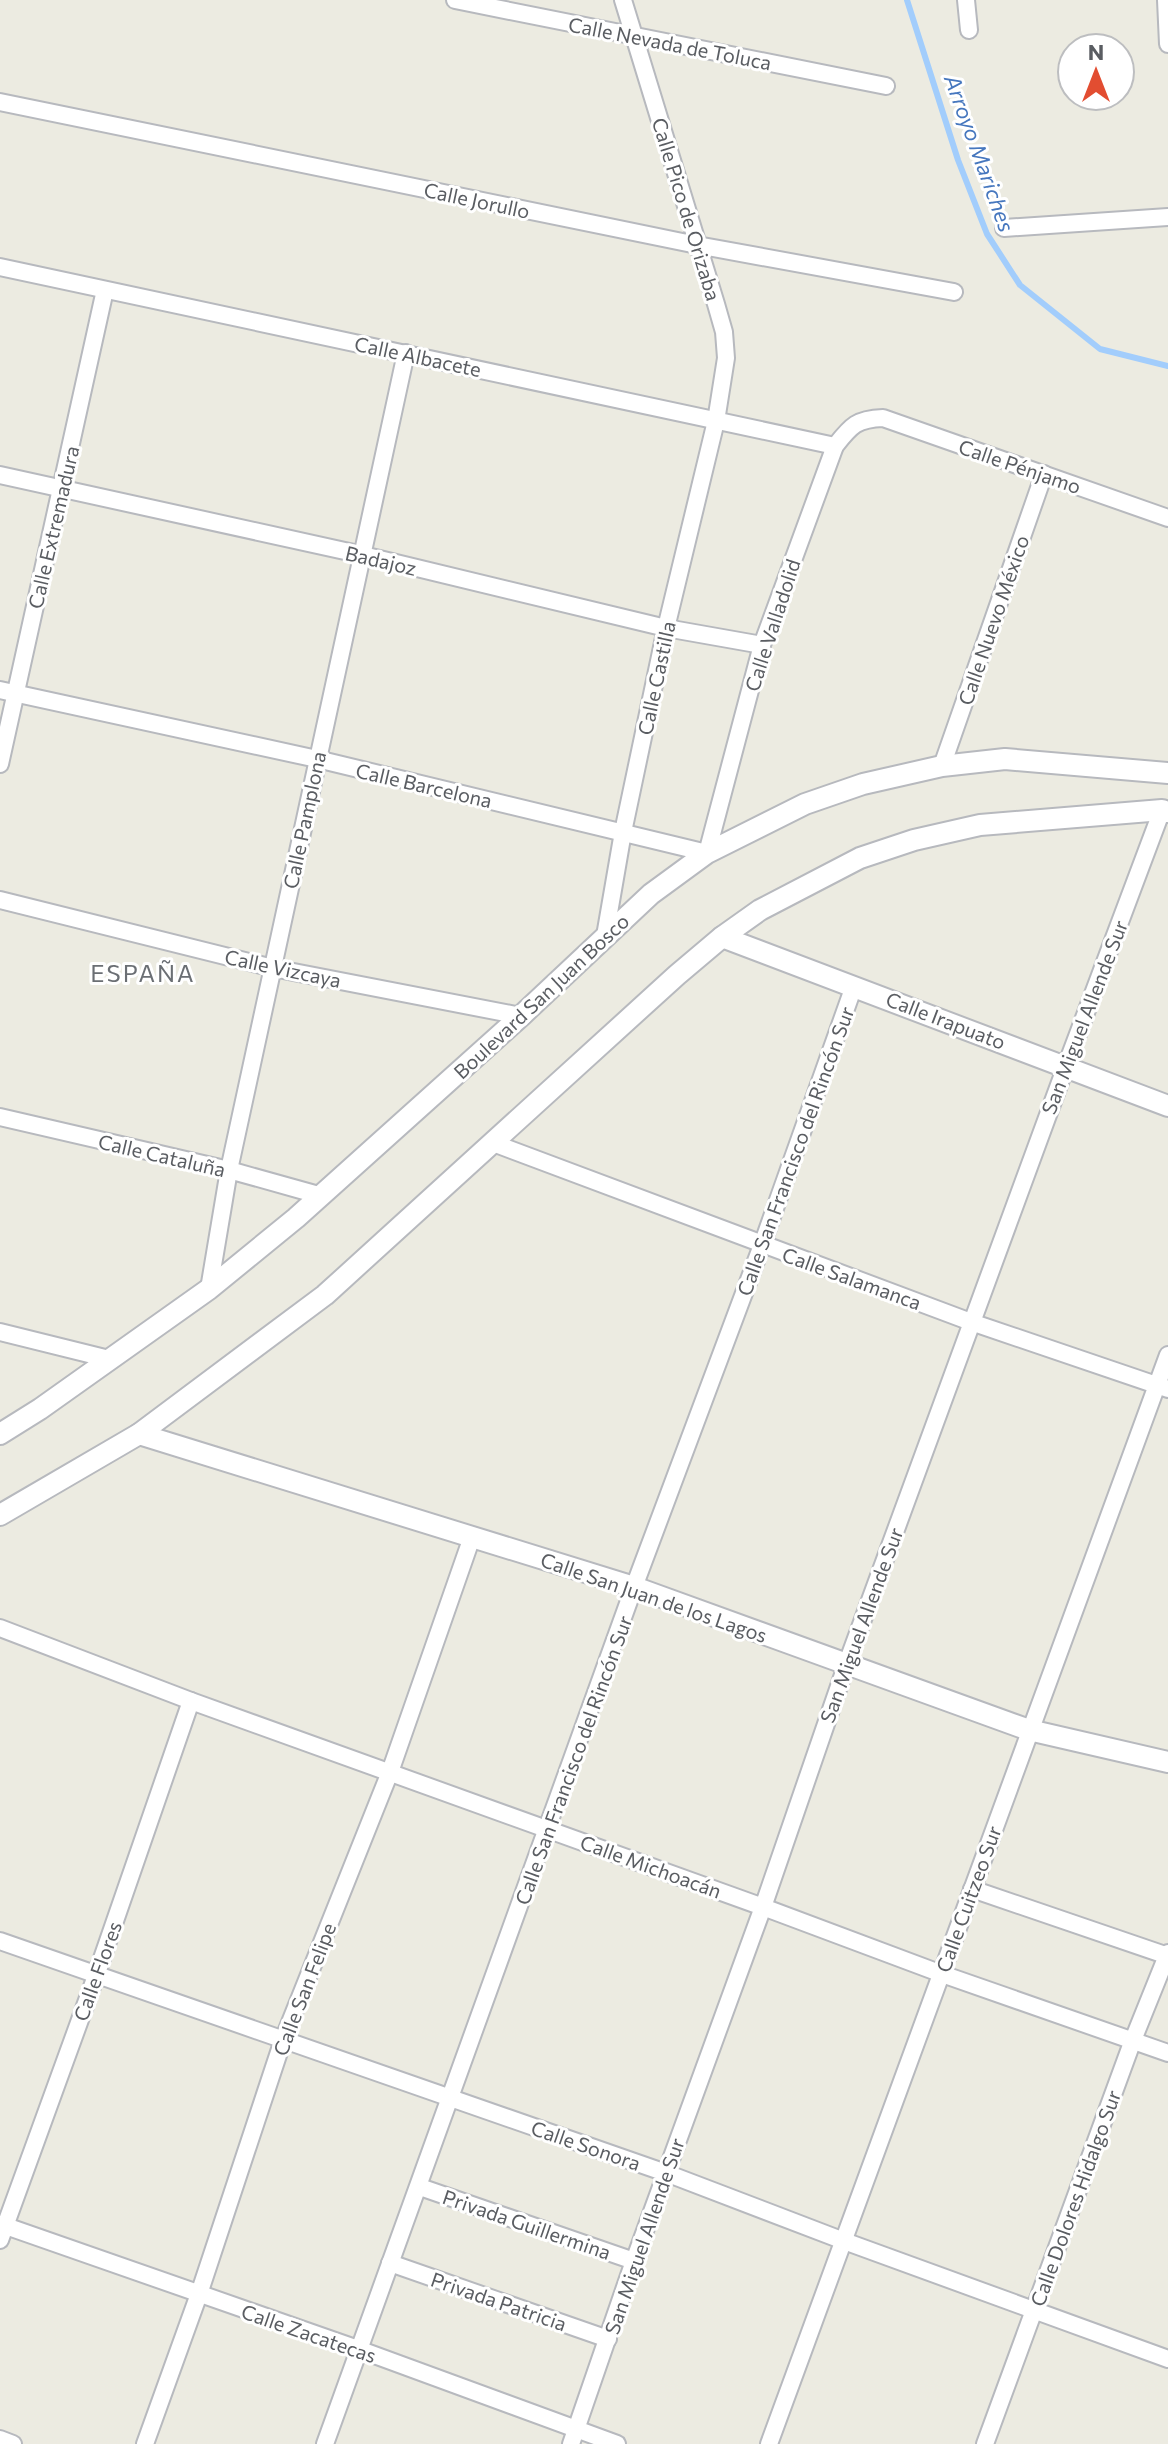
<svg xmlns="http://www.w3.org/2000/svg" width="1168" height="2444" font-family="Commissioner,sans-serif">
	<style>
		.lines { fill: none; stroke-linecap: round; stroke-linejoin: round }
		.stream { stroke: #a2cdfc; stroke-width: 6 }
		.minor-casing { stroke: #b7b9be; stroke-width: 20 }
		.tertiary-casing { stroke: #b7b9be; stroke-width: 24 }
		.minor { stroke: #fff; stroke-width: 16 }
		.tertiary { stroke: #fff; stroke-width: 20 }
		.labels { text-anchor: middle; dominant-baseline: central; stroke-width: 6; stroke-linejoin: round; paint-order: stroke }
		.street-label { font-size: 20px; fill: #5a5d62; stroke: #fff }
		.water-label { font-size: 22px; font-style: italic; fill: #4677be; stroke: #fff }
		.quarter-label { font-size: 24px; letter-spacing: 2px; fill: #6b6f74; stroke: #fff }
	</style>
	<rect width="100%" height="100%" fill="#ecebe1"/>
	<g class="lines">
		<polyline class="stream" points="907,0 958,160 987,234 1020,285 1100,349 1168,366"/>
		<defs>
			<g id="minor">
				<polyline points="455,0 886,86"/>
				<polyline points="966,0 969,30"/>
				<polyline points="1166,0 1168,44"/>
				<polyline points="0,102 697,245 954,292"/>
				<polyline points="1004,228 1168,217"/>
				<polyline points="0,267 835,446"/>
				<polyline points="0,475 363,555 666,628 762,645"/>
				<path d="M0 690 317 759 707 853 762 645 835 446C851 426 856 419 883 418L1168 518"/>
				<polyline points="0,764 105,290"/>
				<polyline points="942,766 1044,474"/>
				<polyline points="0,900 273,968 521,1016"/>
				<polyline points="605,936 623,832 666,628 716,421 726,358 724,332 716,304 623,0"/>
				<polyline points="0,1117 229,1170 322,1196"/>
				<polyline points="493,1143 971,1322 1168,1389"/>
				<polyline points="209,1289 229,1170 406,353"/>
				<polyline points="0,1332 109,1359"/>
				<polyline points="0,1628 191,1701 763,1907 942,1974 1168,2053"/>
				<polyline points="972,1889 1168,1956"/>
				<polyline points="0,1941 666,2173 844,2241 1168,2359"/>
				<polyline points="420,2187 634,2261"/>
				<polyline points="0,2224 358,2349 617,2444"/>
				<polyline points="0,2240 97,1973 191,1701"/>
				<polyline points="390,2263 608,2339"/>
				<polyline points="0,2439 13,2444"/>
				<polyline points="145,2444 199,2294 283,2040 390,1772 472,1537"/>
				<polyline points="325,2444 634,1587 762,1245 854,986"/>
				<polyline points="571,2444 634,2261 763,1907 847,1663 1066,1066 1162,810"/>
				<polyline points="769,2444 1168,1355"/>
				<polyline points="985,2444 1133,2040 1168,1953"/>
			</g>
			<g id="tertiary">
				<polyline points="722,937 1168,1106"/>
				<polyline points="0,1434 40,1409 209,1289 296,1218 521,1016 651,894 707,853 805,804 863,784 942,766 1005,759 1168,773"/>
				<polyline points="139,1434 634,1587 1029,1730 1168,1762"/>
				<polyline points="0,1515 139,1434 325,1295 677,975 722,937 760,910 860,858 914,840 980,825 1162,810 1168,812"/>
			</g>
		</defs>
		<use href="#minor" class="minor-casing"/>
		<use href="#tertiary" class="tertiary-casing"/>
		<use href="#minor" class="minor"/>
		<use href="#tertiary" class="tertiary"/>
	</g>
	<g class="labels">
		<g class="street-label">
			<text transform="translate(670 43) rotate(11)">Calle Nevada de Toluca</text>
			<text transform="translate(477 200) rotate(12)">Calle Jorullo</text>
			<text transform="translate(687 209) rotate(73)">Calle Pico de Orizaba</text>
			<text transform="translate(418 356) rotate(12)">Calle Albacete</text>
			<text transform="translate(1020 466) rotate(19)">Calle Pénjamo</text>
			<text transform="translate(53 527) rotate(-77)">Calle Extremadura</text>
			<text transform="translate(381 560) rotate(13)">Badajoz</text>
			<text transform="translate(993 620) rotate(-71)">Calle Nuevo México</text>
			<text transform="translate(772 625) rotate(-72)">Calle Valladolid</text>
			<text transform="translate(656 678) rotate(-78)">Calle Castilla</text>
			<text transform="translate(424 785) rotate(13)">Calle Barcelona</text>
			<text transform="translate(304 820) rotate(-78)">Calle Pamplona</text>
			<text transform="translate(283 968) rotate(12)">Calle Vizcaya</text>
			<text transform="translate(541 996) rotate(-43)">Boulevard San Juan Bosco</text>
			<text transform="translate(1084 1017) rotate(-69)">San Miguel Allende Sur</text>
			<text transform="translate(946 1020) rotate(21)">Calle Irapuato</text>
			<text transform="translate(795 1151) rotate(-70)">Calle San Francisco del Rincón Sur</text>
			<text transform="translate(162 1155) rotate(13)">Calle Cataluña</text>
			<text transform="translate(852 1278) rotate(20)">Calle Salamanca</text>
			<text transform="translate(654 1597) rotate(19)">Calle San Juan de los Lagos</text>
			<text transform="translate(861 1625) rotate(-70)">San Miguel Allende Sur</text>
			<text transform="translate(573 1760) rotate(-70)">Calle San Francisco del Rincón Sur</text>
			<text transform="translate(651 1866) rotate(20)">Calle Michoacán</text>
			<text transform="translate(968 1899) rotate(-70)">Calle Cuitzeo Sur</text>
			<text transform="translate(97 1971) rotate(-70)">Calle Flores</text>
			<text transform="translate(304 1989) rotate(-69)">Calle San Felipe</text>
			<text transform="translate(586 2145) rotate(19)">Calle Sonora</text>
			<text transform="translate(1075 2198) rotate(-70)">Calle Dolores Hidalgo Sur</text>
			<text transform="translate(527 2224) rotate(19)">Privada Guillermina</text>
			<text transform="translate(644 2236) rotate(-71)">San Miguel Allende Sur</text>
			<text transform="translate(499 2301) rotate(19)">Privada Patricia</text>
			<text transform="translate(309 2333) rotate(19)">Calle Zacatecas</text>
		</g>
		<g class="water-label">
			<text transform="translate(980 153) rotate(70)">Arroyo Mariches</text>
		</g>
		<g class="quarter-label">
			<text x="143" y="972">ESPAÑA</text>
		</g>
	</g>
	<g transform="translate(1096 72)"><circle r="38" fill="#ffffff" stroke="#bdbec0" stroke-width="2"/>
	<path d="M0-6L14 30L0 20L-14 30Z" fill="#e24d31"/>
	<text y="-12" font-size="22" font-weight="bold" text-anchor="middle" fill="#5a5d62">N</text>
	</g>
</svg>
